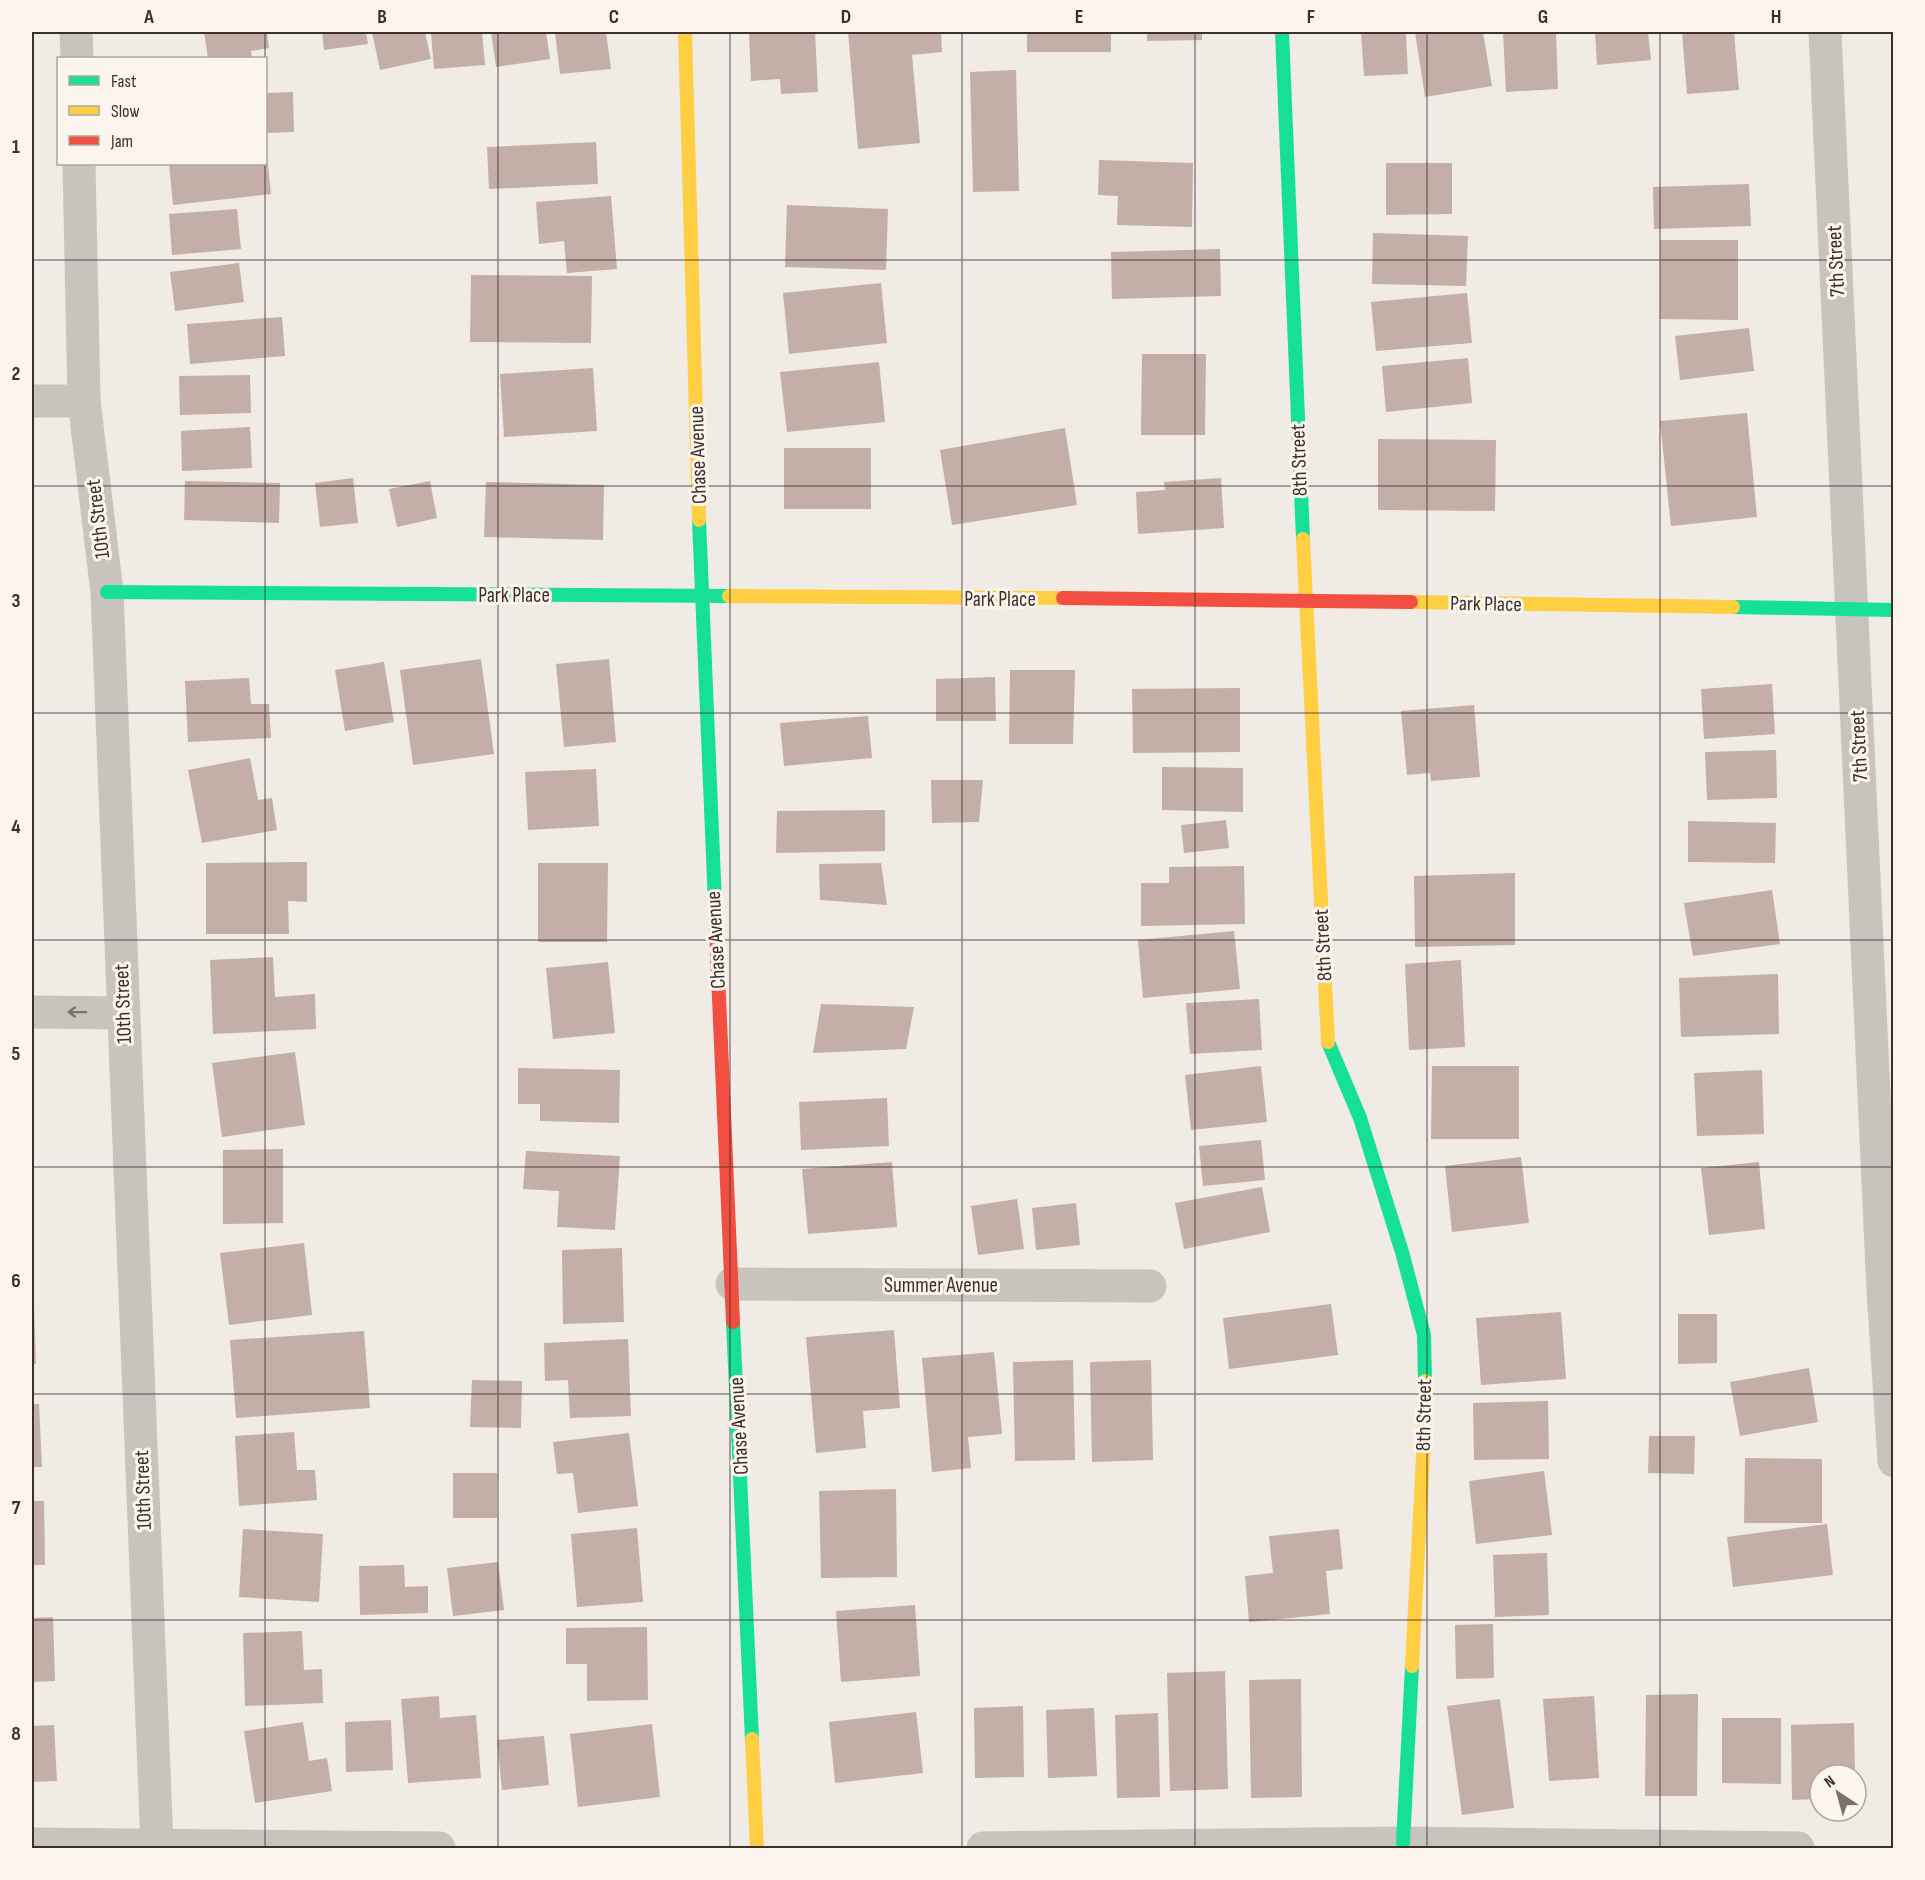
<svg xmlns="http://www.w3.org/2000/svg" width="1925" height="1880" font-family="'Sofia Sans Condensed',sans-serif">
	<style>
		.building { fill: #c3afa7 }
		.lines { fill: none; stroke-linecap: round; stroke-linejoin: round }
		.street { stroke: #c9c3be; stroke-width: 33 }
		.fast { stroke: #16e098; stroke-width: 14 }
		.slow { stroke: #ffcf43; stroke-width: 14 }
		.jam { stroke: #f24e42; stroke-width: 14 }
		.oneway { stroke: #7b726d }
		.grid { fill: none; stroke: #3b302b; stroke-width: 1.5; stroke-opacity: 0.55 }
		.labels { text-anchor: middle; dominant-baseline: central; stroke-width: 6; stroke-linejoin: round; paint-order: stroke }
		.street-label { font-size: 21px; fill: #3b302b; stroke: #fbf5ee }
		.neatline { fill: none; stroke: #3b302b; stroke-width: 2 }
		.grid-label { font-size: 20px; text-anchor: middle; font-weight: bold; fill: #3b302b }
	</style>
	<rect width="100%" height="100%" fill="#f0ebe5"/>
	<g class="building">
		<polygon points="204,32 267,32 269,48 251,51 252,58 208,58"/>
		<polygon points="322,32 366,32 368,44 324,50"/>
		<polygon points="372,32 425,32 431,59 380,70"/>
		<polygon points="431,32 482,32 485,65 434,69"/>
		<polygon points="491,32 546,32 550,59 496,67"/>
		<polygon points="555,32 606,32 611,69 560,74"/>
		<polygon points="749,32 815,32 818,92 781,94 780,79 751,81"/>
		<polygon points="848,32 941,32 942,52 912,55 920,143 858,149"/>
		<rect x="1027" y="32" width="84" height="20"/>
		<polygon points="1147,32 1202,32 1202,40 1147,41"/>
		<polygon points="1361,32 1406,32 1408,74 1364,76"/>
		<polygon points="1415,32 1483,32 1492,86 1425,97"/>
		<polygon points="1503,32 1556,32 1558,89 1506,92"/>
		<polygon points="1595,32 1648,32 1651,60 1597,65"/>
		<polygon points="1682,32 1734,32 1739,90 1687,94"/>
		<polygon points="1016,70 1019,191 973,192 970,72"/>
		<polygon points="293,92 294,132 266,133 266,93"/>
		<polygon points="596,142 598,184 489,189 487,147"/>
		<polygon points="266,155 267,155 271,194 173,205 169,164 266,164"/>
		<polygon points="1099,160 1193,163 1192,227 1117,225 1118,196 1098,195"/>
		<polygon points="1386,163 1452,163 1452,214 1386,215"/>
		<polygon points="1749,184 1751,226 1654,229 1653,187"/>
		<polygon points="611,196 617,269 567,273 564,241 539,244 536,202"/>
		<polygon points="787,205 888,209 886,270 785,267"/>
		<polygon points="237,209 241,249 172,255 169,214"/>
		<polygon points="1373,233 1468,236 1466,286 1372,284"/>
		<polygon points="1660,240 1738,240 1738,320 1660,319"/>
		<polygon points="1220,249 1221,296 1112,299 1111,252"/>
		<polygon points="239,263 244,302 175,311 170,272"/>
		<polygon points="471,275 592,276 591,343 470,342"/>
		<polygon points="881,283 887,343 789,354 783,293"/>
		<polygon points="1467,293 1472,343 1376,351 1371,302"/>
		<polygon points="282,317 285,356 190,364 187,324"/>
		<polygon points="1749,328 1754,371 1680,380 1675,336"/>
		<polygon points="1142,354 1206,354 1205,435 1141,435"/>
		<polygon points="1468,358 1472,403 1386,412 1382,366"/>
		<polygon points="879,362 885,422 787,432 780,372"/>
		<polygon points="593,368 597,431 504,437 500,374"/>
		<polygon points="250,375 251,413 180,415 179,376"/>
		<polygon points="1747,413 1757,517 1671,526 1660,421"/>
		<polygon points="250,427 252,468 182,471 181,431"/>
		<polygon points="1065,428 1077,505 952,525 940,450"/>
		<polygon points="1378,439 1496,440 1495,511 1378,510"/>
		<rect x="784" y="448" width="87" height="61"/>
		<polygon points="353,478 358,523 320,527 315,483"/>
		<polygon points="1221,478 1224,528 1138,534 1136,492 1165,490 1164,482"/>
		<polygon points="185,481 280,483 279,523 184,520"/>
		<polygon points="430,481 437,518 397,527 389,489"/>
		<polygon points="486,482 604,485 603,540 484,537"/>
		<polygon points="481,659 494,754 413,765 400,670"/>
		<polygon points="609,659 616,742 564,747 556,664"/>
		<polygon points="384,662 394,722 345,731 335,670"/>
		<polygon points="1010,670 1075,670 1073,744 1009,744"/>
		<polygon points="995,677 996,721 936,721 936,679"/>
		<polygon points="249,678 251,704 269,704 271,738 188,742 185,681"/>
		<polygon points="1772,684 1775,734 1704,739 1701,689"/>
		<polygon points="1240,688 1240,752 1133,753 1132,689"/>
		<polygon points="1474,705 1480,777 1431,781 1430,773 1407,775 1401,711"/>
		<polygon points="868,716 872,758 784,766 780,723"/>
		<polygon points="1776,750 1777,798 1707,800 1705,752"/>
		<polygon points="250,758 258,800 272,798 277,830 202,843 188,770"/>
		<polygon points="1162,767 1243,768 1243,812 1162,810"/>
		<polygon points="596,769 599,826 528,830 525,772"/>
		<polygon points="931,780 983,780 979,822 932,823"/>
		<polygon points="885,810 885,851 776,853 777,811"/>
		<polygon points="1226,820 1229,848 1184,853 1181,825"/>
		<polygon points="1688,821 1776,823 1775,863 1688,862"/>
		<polygon points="307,862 307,902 288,901 289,934 206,934 206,863"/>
		<polygon points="538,863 608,863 607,942 538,942"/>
		<polygon points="881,863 887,905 820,900 819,864"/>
		<polygon points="1244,866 1245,924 1141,926 1141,883 1169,883 1169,867"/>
		<polygon points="1515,873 1515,945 1415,947 1414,876"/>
		<polygon points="1772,890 1780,944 1693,956 1684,903"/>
		<polygon points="1234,931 1240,989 1143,998 1138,940"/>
		<polygon points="273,957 275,997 315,994 316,1029 213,1034 210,960"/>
		<polygon points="1461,960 1465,1047 1409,1050 1405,964"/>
		<polygon points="608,962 615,1033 553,1039 546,968"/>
		<polygon points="1778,974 1779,1034 1681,1037 1679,978"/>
		<polygon points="1259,999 1262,1050 1190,1054 1186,1003"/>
		<polygon points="821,1004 914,1007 906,1049 813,1053"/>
		<polygon points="295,1052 305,1125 222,1137 212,1063"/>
		<polygon points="1261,1066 1267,1122 1191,1130 1185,1075"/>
		<polygon points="1432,1066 1519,1066 1519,1139 1431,1139"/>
		<polygon points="518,1068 620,1070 619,1123 540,1121 540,1104 518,1104"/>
		<polygon points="1762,1070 1764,1134 1697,1136 1694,1073"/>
		<polygon points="887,1098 889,1146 801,1150 799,1102"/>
		<polygon points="1261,1140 1265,1180 1203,1186 1199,1146"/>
		<polygon points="283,1149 283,1223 223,1224 223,1150"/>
		<polygon points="526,1151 620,1156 615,1230 557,1227 559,1191 523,1189"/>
		<polygon points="1521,1157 1529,1223 1452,1232 1445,1166"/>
		<polygon points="892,1162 897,1227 808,1234 802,1169"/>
		<polygon points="1759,1162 1765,1229 1709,1235 1701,1168"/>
		<polygon points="1262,1187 1270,1232 1184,1249 1175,1203"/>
		<polygon points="1017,1199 1024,1249 978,1255 971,1206"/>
		<polygon points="1076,1203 1080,1245 1036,1250 1032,1208"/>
		<polygon points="304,1243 312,1315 229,1325 220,1253"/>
		<polygon points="622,1248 624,1322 563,1324 562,1250"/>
		<polygon points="1331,1304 1338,1355 1229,1369 1223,1318"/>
		<polygon points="32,1306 34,1306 36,1364 32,1364"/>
		<polygon points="1561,1312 1566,1379 1481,1385 1476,1318"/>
		<polygon points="1678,1314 1717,1314 1717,1363 1678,1364"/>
		<polygon points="894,1330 900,1408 863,1411 866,1448 816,1453 806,1337"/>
		<polygon points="364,1331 370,1408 236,1418 230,1340"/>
		<polygon points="628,1339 631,1416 570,1418 568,1380 545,1381 544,1343"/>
		<polygon points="994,1352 1002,1434 968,1437 971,1468 932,1472 922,1358"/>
		<polygon points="1073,1360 1075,1460 1015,1461 1013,1362"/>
		<polygon points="1151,1360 1153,1460 1092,1462 1090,1362"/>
		<polygon points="1809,1368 1818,1422 1740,1436 1730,1382"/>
		<polygon points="472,1380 522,1381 521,1428 470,1427"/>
		<polygon points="1548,1401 1549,1459 1474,1460 1473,1403"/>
		<polygon points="32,1404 39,1404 42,1467 32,1467"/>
		<polygon points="294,1432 297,1470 315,1470 317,1500 239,1506 235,1436"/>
		<polygon points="629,1433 638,1506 578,1513 573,1473 557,1474 553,1442"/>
		<polygon points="1649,1436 1695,1436 1694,1474 1648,1473"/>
		<polygon points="1745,1458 1822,1459 1822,1523 1744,1523"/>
		<polygon points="1544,1471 1552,1535 1476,1544 1469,1481"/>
		<rect x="453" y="1473" width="44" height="45"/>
		<polygon points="896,1489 897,1577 821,1578 819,1491"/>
		<polygon points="32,1501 44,1501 45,1565 32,1565"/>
		<polygon points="1827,1524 1833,1575 1733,1587 1727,1537"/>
		<polygon points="637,1528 643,1602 577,1607 571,1534"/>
		<polygon points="243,1529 323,1534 319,1602 239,1597"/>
		<polygon points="1339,1529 1343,1569 1326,1571 1330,1614 1249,1622 1245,1576 1273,1573 1269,1536"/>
		<polygon points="1547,1553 1549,1615 1495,1617 1493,1555"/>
		<polygon points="498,1562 504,1610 453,1616 447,1568"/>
		<polygon points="404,1565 405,1587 428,1586 428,1613 360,1615 359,1566"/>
		<polygon points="915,1605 920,1676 841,1682 836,1611"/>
		<polygon points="53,1617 55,1681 32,1682 32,1618"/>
		<polygon points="1493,1624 1494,1678 1456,1679 1455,1625"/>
		<polygon points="647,1627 648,1700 587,1701 587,1664 566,1664 566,1628"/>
		<polygon points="302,1631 304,1670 322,1669 323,1703 245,1706 243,1633"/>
		<polygon points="1225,1671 1228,1789 1170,1791 1167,1673"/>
		<polygon points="1301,1679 1302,1797 1251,1798 1249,1680"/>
		<polygon points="1698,1694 1697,1796 1645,1796 1646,1695"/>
		<polygon points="439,1696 440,1718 476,1715 481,1778 408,1783 401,1699"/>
		<polygon points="1594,1696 1599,1778 1549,1781 1543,1699"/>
		<polygon points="1500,1699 1514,1808 1462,1815 1447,1706"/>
		<polygon points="1023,1706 1024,1777 975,1778 974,1708"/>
		<polygon points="1094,1708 1097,1776 1048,1778 1046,1710"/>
		<polygon points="916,1712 923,1773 835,1783 829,1722"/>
		<polygon points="1158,1713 1160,1797 1117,1798 1115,1715"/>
		<polygon points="1722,1718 1781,1718 1781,1784 1722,1783"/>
		<polygon points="391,1720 393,1770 346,1772 345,1722"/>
		<polygon points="303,1722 309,1761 327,1758 332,1791 255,1803 244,1731"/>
		<polygon points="1854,1723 1855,1775 1820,1775 1820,1799 1792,1800 1791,1725"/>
		<polygon points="652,1724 660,1797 578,1807 570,1734"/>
		<polygon points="54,1725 57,1781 32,1782 32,1726"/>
		<polygon points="544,1736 549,1785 502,1790 497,1740"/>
	</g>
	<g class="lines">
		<g class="street">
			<polyline points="76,32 77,58"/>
			<polyline points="1825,32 1883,1290 1894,1461"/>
			<polyline points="79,164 84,401 107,592 157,1846"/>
			<polyline points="32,401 84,401"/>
			<polyline points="32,1012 123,1013"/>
			<polyline points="732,1284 1150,1286"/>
			<polyline points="32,1844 439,1848"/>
			<polyline points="983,1848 1403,1843 1798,1848"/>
		</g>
		<g class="fast">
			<polyline points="1282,32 1303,539"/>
			<polyline points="699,520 716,928"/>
			<polyline points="107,592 729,596"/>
			<polyline points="1733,607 1894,610"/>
			<polyline points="1328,1042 1360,1118 1402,1252 1424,1335 1425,1381"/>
			<polyline points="733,1322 752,1739"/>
			<polyline points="1403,1843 1412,1666"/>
		</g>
		<g class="slow">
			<polyline points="685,32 699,520"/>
			<polyline points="1303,539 1328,1042"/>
			<polyline points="729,596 1063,598"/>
			<polyline points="1411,602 1733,607"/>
			<polyline points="1412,1666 1425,1419 1425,1381"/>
			<polyline points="752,1739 757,1848"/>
		</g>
		<g class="jam">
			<polyline points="1063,598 1411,602"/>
			<polyline points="716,928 733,1322"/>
		</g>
	</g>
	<defs><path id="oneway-shaft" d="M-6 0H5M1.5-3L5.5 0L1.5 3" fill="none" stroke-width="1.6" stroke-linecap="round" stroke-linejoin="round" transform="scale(1.5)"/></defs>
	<use class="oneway" href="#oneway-shaft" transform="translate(77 1012) rotate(-179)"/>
	<path class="grid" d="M265 32V58M498 32V1848M730 32V1848M962 32V1848M1195 32V1848M1427 32V1848M1660 32V1848M265 164V1848M32 260H1894M32 486H1894M32 713H1894M32 940H1894M32 1167H1894M32 1394H1894M32 1620H1894"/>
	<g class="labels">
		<g class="street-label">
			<text transform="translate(1836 261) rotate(-93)">7th Street</text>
			<text transform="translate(698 455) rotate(-92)">Chase Avenue</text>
			<text transform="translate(1299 460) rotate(-92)">8th Street</text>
			<text transform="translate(98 519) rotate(-97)">10th Street</text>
			<text x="514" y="595">Park Place</text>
			<text x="1000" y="599">Park Place</text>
			<text transform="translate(1486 604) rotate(1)">Park Place</text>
			<text transform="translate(1859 746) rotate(-93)">7th Street</text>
			<text transform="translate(716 940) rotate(-93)">Chase Avenue</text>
			<text transform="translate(1323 945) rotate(-93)">8th Street</text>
			<text transform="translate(123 1004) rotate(-92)">10th Street</text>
			<text x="941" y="1285">Summer Avenue</text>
			<text transform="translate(1424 1415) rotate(-89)">8th Street</text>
			<text transform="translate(739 1426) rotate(-93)">Chase Avenue</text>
			<text transform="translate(143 1490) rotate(-92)">10th Street</text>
		</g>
	</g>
	<rect width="1925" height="1880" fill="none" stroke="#fbf5ee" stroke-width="66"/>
	<rect x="57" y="57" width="210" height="108" fill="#fbf5ee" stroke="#aea6a0" stroke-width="1.5"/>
	<rect x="69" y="76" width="30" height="9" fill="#16e098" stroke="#aea6a0" stroke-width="1.5"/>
	<text x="111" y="87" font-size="18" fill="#3b302b">Fast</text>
	<rect x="69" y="106" width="30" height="9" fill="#ffcf43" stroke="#aea6a0" stroke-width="1.5"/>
	<text x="111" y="117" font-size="18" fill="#3b302b">Slow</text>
	<rect x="69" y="136" width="30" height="9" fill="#f24e42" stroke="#aea6a0" stroke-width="1.5"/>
	<text x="111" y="147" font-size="18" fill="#3b302b">Jam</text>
	<g transform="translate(1838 1793) rotate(324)"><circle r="28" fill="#fbf5ee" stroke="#aea6a0" stroke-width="1.5"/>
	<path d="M0-4.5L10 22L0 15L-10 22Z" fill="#7a716c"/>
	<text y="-9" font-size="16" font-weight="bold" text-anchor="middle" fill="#3b302b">N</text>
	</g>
	<rect x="33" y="33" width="1859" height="1814" class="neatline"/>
	<g class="grid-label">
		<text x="149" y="23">A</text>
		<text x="382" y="23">B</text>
		<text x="614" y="23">C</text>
		<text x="846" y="23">D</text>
		<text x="1079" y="23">E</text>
		<text x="1311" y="23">F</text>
		<text x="1543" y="23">G</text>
		<text x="1776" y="23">H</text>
		<text x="16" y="153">1</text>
		<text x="16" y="380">2</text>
		<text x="16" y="607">3</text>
		<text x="16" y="833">4</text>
		<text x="16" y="1060">5</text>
		<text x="16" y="1287">6</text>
		<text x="16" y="1514">7</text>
		<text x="16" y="1740">8</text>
	</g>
</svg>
